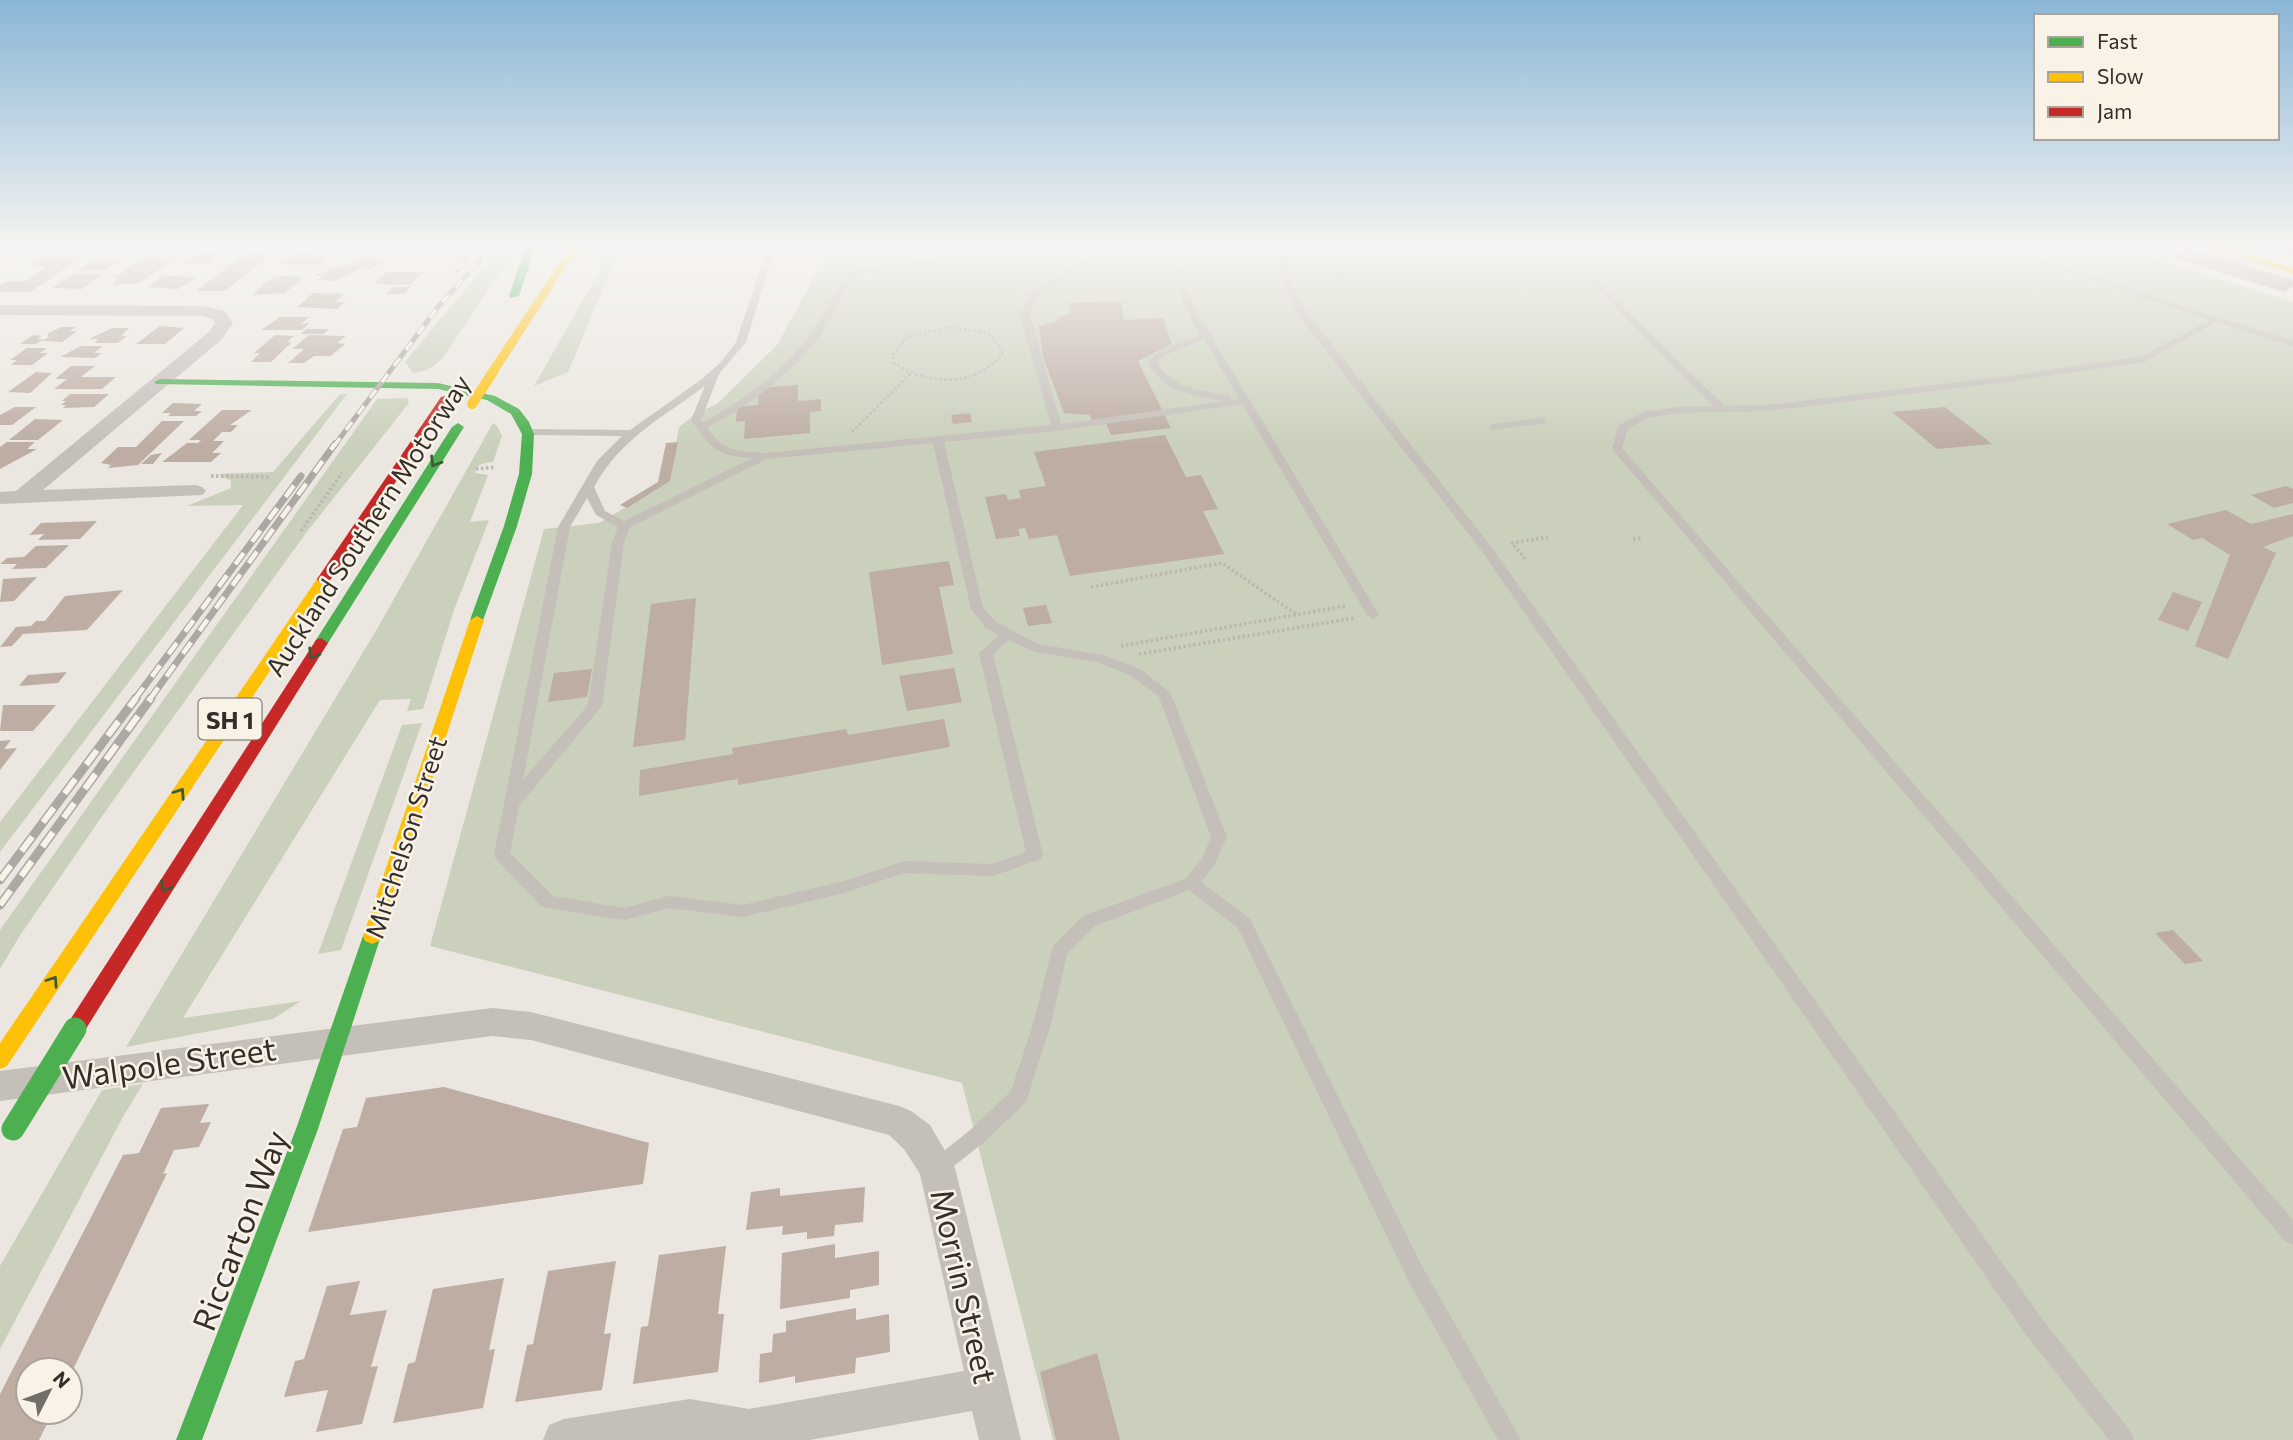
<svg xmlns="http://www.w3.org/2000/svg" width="2293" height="1440" font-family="Commissioner,sans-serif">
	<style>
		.green { fill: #cad0bb }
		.building { fill: #bdada3 }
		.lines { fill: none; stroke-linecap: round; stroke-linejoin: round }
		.path-far1 { stroke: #bcb7b2; stroke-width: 2.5; stroke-dasharray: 2.5 2.5; stroke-linecap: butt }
		.path { stroke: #bcb7b2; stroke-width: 3.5; stroke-dasharray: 2.5 2.5; stroke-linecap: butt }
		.lane { fill: #c4bfb9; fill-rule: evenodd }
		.street { fill: #c4bfb9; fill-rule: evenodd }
		.fast { fill: #4caf50; fill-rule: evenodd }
		.slow { fill: #ffc107; fill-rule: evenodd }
		.jam { fill: #c62828; fill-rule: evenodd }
		.rail-far2-casing { stroke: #aca8a3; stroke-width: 5 }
		.rail-far1-casing { stroke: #aca8a3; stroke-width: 7 }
		.rail-casing { stroke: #aca8a3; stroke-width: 9 }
		.rail-far2 { stroke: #f8f2e7; stroke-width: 3.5; stroke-dasharray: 10; stroke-linecap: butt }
		.rail-far1 { stroke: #f8f2e7; stroke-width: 4.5; stroke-dasharray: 14; stroke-linecap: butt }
		.rail { stroke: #f8f2e7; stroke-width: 6; stroke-dasharray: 18; stroke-linecap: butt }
		.fast-bridge { stroke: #4caf50; stroke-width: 23 }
		.slow-bridge { stroke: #ffc107; stroke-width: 10 }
		.oneway { stroke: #3c5a36 }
		.labels { text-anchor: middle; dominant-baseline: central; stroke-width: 5; stroke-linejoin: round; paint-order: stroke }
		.shield { fill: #f8f2e7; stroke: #6f6861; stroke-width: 2 }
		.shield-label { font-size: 24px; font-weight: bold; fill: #342d28 }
		.street-label { font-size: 26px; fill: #342d28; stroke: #f8f2e7 }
		.near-street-label { font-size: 32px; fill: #342d28; stroke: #f8f2e7 }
	</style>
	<rect width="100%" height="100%" fill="#ebe7e0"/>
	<g class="green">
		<polygon points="499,248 517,248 442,359 428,370 413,373 405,362"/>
		<polygon points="613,248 620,248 568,372 534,386"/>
		<polygon points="829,248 2118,248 2293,302 2293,1440 1053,1440 962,1083 430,946 544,529 599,523 670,481 679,427 697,413 717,404 778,344"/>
		<polygon points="340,394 347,394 0,852 0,822 243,505 187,506 231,488 231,481 218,474 273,472"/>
		<polygon points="407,398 409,403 306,533 107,809 19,937 0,969 0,930 377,399"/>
		<path d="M493 423 497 426 502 436 493 462C485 463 476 463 475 473L488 475 470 522 489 520 454 610 423 709 407 711 411 699 380 700 183 1018 301 1001 273 1019 126 1047 377 629Z"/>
		<polygon points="422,723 341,950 318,954 402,725"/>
		<polygon points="143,1084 124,1115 0,1349 0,1266 102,1090"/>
	</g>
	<g class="building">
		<polygon points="2187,248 2293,280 2293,286 2284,292 2171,257"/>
		<polygon points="2274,248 2293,248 2293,256 2272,250"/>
		<polygon points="198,251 216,251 213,253 221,253 209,263 183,263"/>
		<polygon points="293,252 318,252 312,257 327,257 318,265 277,264"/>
		<polygon points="246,253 273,253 225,291 196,291"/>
		<polygon points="165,256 160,260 174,260 139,283 112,285 119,278 113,278 142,258"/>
		<polygon points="45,257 82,257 30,292 0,292 0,285 7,281 25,281 46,267 30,267"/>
		<polygon points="367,257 385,262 370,269 361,268 336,281 317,280 324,276 315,275"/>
		<polygon points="95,259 123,259 103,270 77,271"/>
		<polygon points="387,272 424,272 410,285 373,284"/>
		<polygon points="73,274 102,275 82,289 52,288"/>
		<polygon points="163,276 198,277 178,289 148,287"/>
		<polygon points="277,276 304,277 285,293 253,295 265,282"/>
		<polygon points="393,287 411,287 404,294 386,294"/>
		<polygon points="313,293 344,294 335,302 345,302 337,309 297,307"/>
		<polygon points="1121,301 1124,320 1163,318 1172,344 1138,361 1171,428 1111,435 1106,423 1091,419 1090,415 1064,413 1043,357 1039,326 1058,321 1057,318 1071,313 1069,303"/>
		<polygon points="280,317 309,317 301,324 309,323 302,330 261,330"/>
		<polygon points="160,326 184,328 165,344 136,344"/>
		<polygon points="61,327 76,327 70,331 77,331 62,342 42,341 49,337 47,334"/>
		<polygon points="112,328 129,328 121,336 127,336 118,343 95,343 98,339 89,339"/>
		<polygon points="306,329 329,329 324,334 301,334"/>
		<polygon points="33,335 42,336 37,339 44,339 36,344 20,344"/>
		<polygon points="275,335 294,336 287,342 292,342 271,362 251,362 260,353 254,353"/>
		<polygon points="309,335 346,336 337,343 345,344 331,356 314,356 304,363 288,363 304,349 292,349"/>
		<polygon points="81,346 103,346 94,353 102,353 95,358 60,357"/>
		<polygon points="27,348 47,348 40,353 48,353 32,365 11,365 17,360 10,360"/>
		<polygon points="71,366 95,366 81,377 116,377 102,389 54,389 67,379 55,379"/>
		<polygon points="36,372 52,373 30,393 8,392"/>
		<polygon points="798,385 798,401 821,399 821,411 810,412 810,433 744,439 745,421 736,422 737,407 758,405 759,388"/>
		<polygon points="70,394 109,394 94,407 63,408 66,405 61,405 66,401 62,401"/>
		<polygon points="173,403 202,404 194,411 202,411 196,416 168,416 171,413 162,413"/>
		<polygon points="15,407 36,407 12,425 0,425 0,415"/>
		<polygon points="1945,407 1992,444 1937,449 1892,412"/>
		<polygon points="222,410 252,410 230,425 238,425 231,432 222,432 213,441 224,441 212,453 221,453 211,462 162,462 187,443 198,443 201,440 189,440"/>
		<polygon points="970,413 972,422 953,424 951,415"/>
		<polygon points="35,419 63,420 38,440 9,440"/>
		<polygon points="162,421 184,421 138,465 108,468 111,465 101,463 118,447 136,447"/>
		<polygon points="1165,435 1186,477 1201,475 1218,509 1203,511 1224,554 1070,576 1057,535 1029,539 1025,528 1018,529 1020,536 996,539 985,497 1006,494 1008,500 1021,498 1019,490 1046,486 1034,452"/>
		<polygon points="7,442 35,442 27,449 37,449 0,469 0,447"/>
		<polygon points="678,442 670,481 627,508 620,505 658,482 666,443"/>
		<polygon points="162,453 153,464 141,464 151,455"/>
		<polygon points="2286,486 2293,489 2293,503 2274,508 2251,495"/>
		<polygon points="2226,510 2251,524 2293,514 2293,536 2263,547 2276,553 2228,659 2195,646 2230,555 2202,538 2193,540 2167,524"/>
		<polygon points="97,521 80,539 38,540 44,534 29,535 41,523"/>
		<polygon points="69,545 46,568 12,569 17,564 0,564 7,558 24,557 36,546"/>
		<polygon points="949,561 954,585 939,587 953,654 882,665 869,572"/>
		<polygon points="37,577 14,601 0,602 3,579"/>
		<polygon points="123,590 87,630 23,634 12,646 0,647 16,627 31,626 36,621 45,621 65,596"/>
		<polygon points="2173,592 2202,602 2188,631 2158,620"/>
		<polygon points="696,598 685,740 633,747 651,604"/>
		<polygon points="1046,605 1052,623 1028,626 1023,608"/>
		<polygon points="954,668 962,702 907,711 899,676"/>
		<polygon points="592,669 587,697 548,702 554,673"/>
		<polygon points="67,672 58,683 19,686 28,675"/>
		<polygon points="3,705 56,705 33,731 0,731"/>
		<polygon points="944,719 950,747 738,785 738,779 639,796 640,770 733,754 732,748 846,729 848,735"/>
		<polygon points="11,740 4,749 17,748 0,770 0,741"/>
		<polygon points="2173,930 2203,961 2185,964 2155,933"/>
		<polygon points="444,1087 649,1143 643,1184 308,1232 343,1129 357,1127 366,1098"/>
		<polygon points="209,1104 200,1123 211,1122 199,1147 174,1150 163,1174 167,1173 70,1376 70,1370 28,1370 28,1412 53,1412 39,1440 0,1440 0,1394 123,1155 139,1153 161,1108"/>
		<polygon points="865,1187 863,1222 835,1225 834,1236 807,1239 807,1232 782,1235 783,1226 746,1230 751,1192 780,1188 780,1196"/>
		<polygon points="835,1244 835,1258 879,1251 879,1285 850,1290 850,1298 780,1309 782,1253"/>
		<polygon points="726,1246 718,1314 724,1314 718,1372 633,1384 641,1327 648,1326 659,1255"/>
		<polygon points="616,1261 604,1334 611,1333 602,1390 515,1402 527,1345 533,1344 548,1271"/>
		<polygon points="504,1278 489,1350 495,1349 483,1408 393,1423 408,1364 415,1362 433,1289"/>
		<polygon points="360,1281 350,1315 387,1310 371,1367 378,1366 362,1424 316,1432 328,1390 284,1397 295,1361 304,1359 327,1286"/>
		<polygon points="856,1308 856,1320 889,1314 890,1352 856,1358 855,1373 795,1383 795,1376 759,1383 760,1354 772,1352 773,1334 786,1332 786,1321"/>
		<polygon points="1097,1353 1120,1440 1056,1440 1040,1372"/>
	</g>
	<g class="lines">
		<g class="path-far1">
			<polyline points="2160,256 2173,248"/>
			<path d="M949 327 988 333 1004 351C979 388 928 386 894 363L892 355 908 337Z"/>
			<polyline points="852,432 910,374"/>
		</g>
		<g class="path">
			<polyline points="476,469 496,467"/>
			<polyline points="211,476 271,477"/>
			<polyline points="301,531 342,473"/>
			<polyline points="1633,539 1643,538"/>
			<polyline points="1525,559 1512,543 1548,537"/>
			<polyline points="1091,587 1222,563 1296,614"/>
			<polyline points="1121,646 1345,606"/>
			<polyline points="1139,654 1355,618"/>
		</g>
		<g class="lane">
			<path d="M774 248H784L773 255 746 342 719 374 701 420 703 422C742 402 785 370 811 333 826 312 834 288 854 270L1020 248H1040L1036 251 860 274C842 291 834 314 821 334 793 373 749 406 707 428 725 453 737 451 767 453L1051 425 1020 315 1030 294 1090 256 1094 248H1102L1097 259 1037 297 1030 315 1061 424 1225 401C1195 396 1162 392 1148 362L1158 352 1200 334C1189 315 1171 288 1180 266L1187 268C1186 272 1184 275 1184 279 1185 292 1203 327 1213 334L1211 336 1379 615 1373 619 1367 615 1242 404 1057 431 944 442 983 608 996 622 1038 644 1104 655 1140 669 1170 692 1227 837 1214 866 1201 882 1250 919 1423 1268 1521 1440H1498L1409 1282 1238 928 1189 890 1095 926 1067 954 1051 1024 1026 1102 983 1143 944 1174 937 1177 930 1174 927 1168 930 1162 969 1131 1011 1091 1033 1024 1053 946 1083 916 1185 879 1202 859 1211 837 1159 697 1130 675 1097 662 1035 652 1009 640 993 654 1043 855 1041 859 993 876 904 873 844 893 743 917 669 908 624 920 542 907 496 859 494 855 558 527 597 461 622 436 528 435 523 432 528 429 630 430 702 379 722 361 736 342 765 254ZM1204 339 1239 399 1231 400V396C1204 390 1171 390 1158 362L1164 356ZM705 386 691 420C711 448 715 456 753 458L624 521 605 511 594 487C621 438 662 418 705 386ZM933 443 971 609 986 628 999 635 979 653 1026 852 992 864 904 861 844 881 743 905 669 896 624 908 553 896 510 853 519 806 602 706 624 543 629 528 767 459ZM587 498 596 515 618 527 612 543 588 705 523 780 570 527Z"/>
			<path d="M1280 248H1288C1286 275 1296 296 1311 318L1489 544 2043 1320 2131 1432 2134 1440H2109L2027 1336 1481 550 1302 320C1287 297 1277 276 1280 248Z"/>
			<polygon points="1343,248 1351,248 1343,284 1339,287 1335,284"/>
			<polygon points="1555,248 1563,248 1725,406 1768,405 2009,376 2142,356 2209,320 1993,248 2004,248 2293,341 2293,347 2217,322 2145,362 2009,382 1768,411 1678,413 1647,418 1628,429 1622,448 2293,1220 2293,1245 2286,1242 1613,450 1612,448 1619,425 1644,412 1678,407 1713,406"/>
			<polygon points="1541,418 1545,419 1545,423 1493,430 1488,427 1493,424"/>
		</g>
		<g class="street">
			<polygon points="0,305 202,306 225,311 233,323 222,339 43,490 195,485 202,487 206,491 202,495 0,504 0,492 16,491 210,331 215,323 213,319 202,316 0,315"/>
			<polygon points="492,1008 531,1012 899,1106 911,1111 930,1125 955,1168 1021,1440 979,1440 972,1411 810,1440 543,1440 549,1425 564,1419 690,1399 749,1409 964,1371 920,1174 904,1149 889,1135 531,1040 492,1036 0,1101 0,1071"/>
		</g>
		<g class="fast">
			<polygon points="525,248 535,248 519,296 510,298 509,296"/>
			<polygon points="160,379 438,383 495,396 519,409 529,422 534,434 532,474 517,526 482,623 477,624 470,620 504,526 519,474 522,434 511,414 487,400 438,389 156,384 154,382"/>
			<polygon points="458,423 464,427 328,643 321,648 316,646 314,643 452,427"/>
			<polygon points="372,928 379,931 381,936 318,1129 202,1440 176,1440 296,1129 363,936 365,931"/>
		</g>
		<g class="slow">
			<polygon points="569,248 578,248 497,374 489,374 487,372"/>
			<polygon points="2211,248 2224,248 2293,268 2293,274"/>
			<polygon points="324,575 331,579 7,1066 0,1069 0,1043 319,576"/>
			<polygon points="477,616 484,620 381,936 379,941 372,944 365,941 363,936 470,620"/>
		</g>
		<g class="jam">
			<polygon points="445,396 451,399 331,579 324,583 319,582 317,579 441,397"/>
			<polygon points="321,638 328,643 82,1035 75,1038 68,1035 65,1029 68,1023 316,640"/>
		</g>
		<defs>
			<g id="rail-far2">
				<polyline points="458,270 476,248"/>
				<polyline points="334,446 438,307 491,248"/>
			</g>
			<g id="rail-far1">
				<polyline points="135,699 301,476"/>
				<polyline points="150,699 335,444"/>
			</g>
			<g id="rail">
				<polyline points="0,880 136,698"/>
				<polyline points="0,905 151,698"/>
			</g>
		</defs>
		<use href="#rail-far2" class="rail-far2-casing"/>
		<use href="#rail-far1" class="rail-far1-casing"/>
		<use href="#rail" class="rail-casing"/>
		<use href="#rail-far2" class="rail-far2"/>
		<use href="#rail-far1" class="rail-far1"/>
		<use href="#rail" class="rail"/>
		<polyline class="fast-bridge" points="13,1129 75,1029"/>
		<polyline class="slow-bridge" points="472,404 493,372"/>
	</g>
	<defs><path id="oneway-chevron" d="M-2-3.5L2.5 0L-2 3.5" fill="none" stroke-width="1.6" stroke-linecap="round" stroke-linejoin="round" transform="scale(1.75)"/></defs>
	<g class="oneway">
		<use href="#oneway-chevron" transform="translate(435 462) rotate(122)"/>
		<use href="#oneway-chevron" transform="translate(313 654) rotate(122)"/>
		<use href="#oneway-chevron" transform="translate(180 793) rotate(-56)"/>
		<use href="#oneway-chevron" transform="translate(165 887) rotate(122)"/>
		<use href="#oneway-chevron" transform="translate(53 981) rotate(-56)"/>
	</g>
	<linearGradient id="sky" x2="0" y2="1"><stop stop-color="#8ab6d6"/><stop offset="0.55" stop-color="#f6f4f1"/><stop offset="1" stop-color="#f6f4f1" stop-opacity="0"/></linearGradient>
	<rect width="2293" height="449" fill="url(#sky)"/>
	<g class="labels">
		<rect class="shield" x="198.5" y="698.5" width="63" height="41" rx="5"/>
		<g class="shield-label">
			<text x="230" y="719">SH 1</text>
		</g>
		<g class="street-label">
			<text transform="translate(367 525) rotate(-57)">Auckland Southern Motorway</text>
			<text transform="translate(405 837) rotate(-72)">Mitchelson Street</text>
		</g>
		<g class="near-street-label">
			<text transform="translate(169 1062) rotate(-8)">Walpole Street</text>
			<text transform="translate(239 1230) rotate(-69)">Riccarton Way</text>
			<text transform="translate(965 1286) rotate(77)">Morrin Street</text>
		</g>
	</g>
	<rect x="2034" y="14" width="245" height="126" fill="#f8f2e7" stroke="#aaa39b" stroke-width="2"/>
	<rect x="2048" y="37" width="35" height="10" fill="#4caf50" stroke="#aaa39b" stroke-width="2"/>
	<text x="2097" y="49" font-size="21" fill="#342d28">Fast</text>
	<rect x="2048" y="72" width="35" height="10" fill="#ffc107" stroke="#aaa39b" stroke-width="2"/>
	<text x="2097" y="84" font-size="21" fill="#342d28">Slow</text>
	<rect x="2048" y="107" width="35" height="10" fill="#c62828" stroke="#aaa39b" stroke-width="2"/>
	<text x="2097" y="119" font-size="21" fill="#342d28">Jam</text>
	<g transform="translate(49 1391) rotate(48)"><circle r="33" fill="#f8f2e7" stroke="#aaa39b" stroke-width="2"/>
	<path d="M0-5L12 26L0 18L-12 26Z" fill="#746e68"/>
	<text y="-10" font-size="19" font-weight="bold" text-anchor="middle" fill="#342d28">N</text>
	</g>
</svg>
